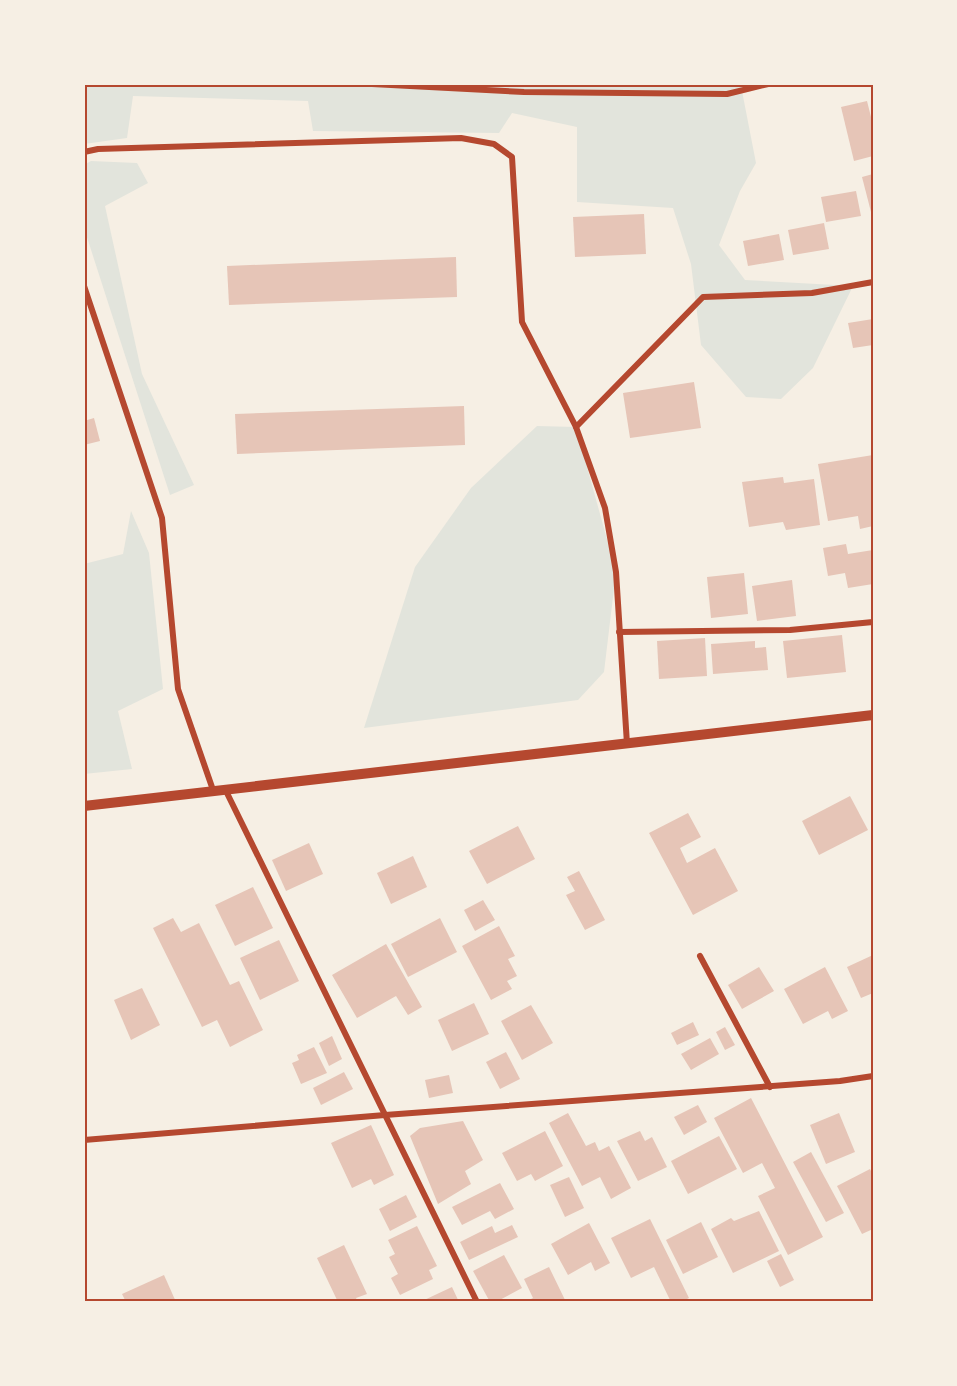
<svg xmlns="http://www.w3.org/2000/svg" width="957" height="1386" font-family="Lora,serif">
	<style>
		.green { fill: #e2e4dc }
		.building { fill: #e6c5b7 }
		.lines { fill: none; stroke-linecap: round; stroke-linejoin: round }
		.minor { stroke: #b5482f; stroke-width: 6 }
		.tertiary { stroke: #b5482f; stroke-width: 10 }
		.neatline { fill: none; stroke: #b5482f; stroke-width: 2 }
	</style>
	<rect width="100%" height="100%" fill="#f6efe4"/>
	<g class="green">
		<polygon points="84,84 768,84 742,91 756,163 740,191 719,245 745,280 853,286 813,368 781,399 746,397 701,345 691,264 673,208 577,202 577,127 512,113 499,133 313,131 308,101 133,96 127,138 84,144"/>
		<polygon points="91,161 137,163 148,183 105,206 142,374 194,485 170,495 84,228 84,165"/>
		<polygon points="537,426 576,427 616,572 604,672 578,700 364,728 415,567 471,488"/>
		<polygon points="131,511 149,553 163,689 118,711 132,769 84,774 84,564 123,554"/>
	</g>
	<g class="building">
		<polygon points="867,101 873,125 873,156 854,161 841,107"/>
		<polygon points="873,174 873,211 871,212 862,177"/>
		<polygon points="856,191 861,216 826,222 821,197"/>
		<polygon points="644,214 646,254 575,257 573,217"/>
		<polygon points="824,223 829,249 793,255 788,230"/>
		<polygon points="779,234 784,260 748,266 743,241"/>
		<polygon points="456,257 457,297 229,305 227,266"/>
		<polygon points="873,319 873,345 853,348 848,323"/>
		<polygon points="694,382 701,428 630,438 623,393"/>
		<polygon points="464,406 465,445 237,454 235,414"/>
		<polygon points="94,418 100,441 84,445 84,421"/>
		<polygon points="873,455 873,526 860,529 858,516 828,521 818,464"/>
		<polygon points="783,477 784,483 814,479 820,525 786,530 783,522 749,527 742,482"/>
		<polygon points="846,544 848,554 873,550 873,584 848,588 845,573 828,576 823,548"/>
		<polygon points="744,573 748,614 711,618 707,577"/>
		<polygon points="792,580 796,616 757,621 752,586"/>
		<polygon points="842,635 846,672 787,678 783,641"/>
		<polygon points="705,638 707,676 659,679 657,641"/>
		<polygon points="755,641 755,648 766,647 768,670 713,674 711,644"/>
		<polygon points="850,796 868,830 819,855 802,821"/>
		<polygon points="688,813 701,837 680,848 687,863 715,848 738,891 693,915 649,833"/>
		<polygon points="518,826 535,859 487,884 469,851"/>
		<polygon points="309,843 323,874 286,891 272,860"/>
		<polygon points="413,856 427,887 391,904 377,873"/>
		<polygon points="579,871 605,920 585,930 566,895 575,891 567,877"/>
		<polygon points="253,887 273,928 235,946 215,905"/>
		<polygon points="483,900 495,920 475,931 464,910"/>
		<polygon points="173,918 181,932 199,923 230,985 239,981 263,1030 230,1047 217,1020 202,1027 153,928"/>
		<polygon points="440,918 457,952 408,977 391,944"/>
		<polygon points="499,926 515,956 508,959 517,976 507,981 512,989 491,1000 462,946"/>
		<polygon points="279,940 299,981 260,1000 240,958"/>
		<polygon points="386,944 422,1007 408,1015 396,996 357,1018 332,975"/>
		<polygon points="873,955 873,993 861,998 847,967"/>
		<polygon points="759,967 774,991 742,1009 728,985"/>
		<polygon points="825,967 848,1011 832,1019 828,1011 803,1024 784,989"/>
		<polygon points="142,988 160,1025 131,1040 114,1000"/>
		<polygon points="474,1003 489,1034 452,1051 438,1020"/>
		<polygon points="531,1005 553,1043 522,1060 501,1021"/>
		<polygon points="693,1022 699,1035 677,1045 671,1033"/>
		<polygon points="725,1027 735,1045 725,1050 716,1032"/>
		<polygon points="332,1036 342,1059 329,1066 319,1043"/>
		<polygon points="710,1038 719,1054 691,1070 681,1054"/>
		<polygon points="314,1047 327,1073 301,1084 292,1063 299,1060 297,1055"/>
		<polygon points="506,1052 520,1079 500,1089 486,1062"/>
		<polygon points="344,1072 353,1089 321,1105 313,1088"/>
		<polygon points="449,1075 453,1093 429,1098 425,1080"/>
		<polygon points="751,1098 823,1237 788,1255 758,1196 775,1188 762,1163 743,1173 714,1118"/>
		<polygon points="698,1105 707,1122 684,1135 674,1117"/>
		<polygon points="568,1113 586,1146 595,1142 599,1151 609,1146 631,1188 611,1199 600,1177 582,1186 549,1123"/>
		<polygon points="839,1113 855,1152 826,1164 810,1125"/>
		<polygon points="463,1121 483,1160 465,1171 471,1184 438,1204 410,1136 420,1128"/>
		<polygon points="371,1125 394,1175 374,1185 371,1179 352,1188 331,1143"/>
		<polygon points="545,1131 563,1166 535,1181 531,1174 517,1181 502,1153"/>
		<polygon points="640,1131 645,1141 652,1137 667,1167 638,1181 617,1141"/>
		<polygon points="719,1136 737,1169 688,1194 671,1161"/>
		<polygon points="811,1152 844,1213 826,1222 793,1162"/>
		<polygon points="870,1169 873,1175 873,1229 862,1234 837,1186"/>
		<polygon points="569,1177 584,1208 565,1217 550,1185"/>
		<polygon points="500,1183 514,1209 495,1219 490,1211 462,1225 452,1207"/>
		<polygon points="406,1195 417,1217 390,1231 379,1209"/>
		<polygon points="759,1211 779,1251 733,1273 711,1229 731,1218 734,1221"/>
		<polygon points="650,1219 689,1298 681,1302 671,1302 654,1267 631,1278 611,1238"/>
		<polygon points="701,1222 718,1257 683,1274 666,1240"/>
		<polygon points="589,1223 610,1263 595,1271 591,1262 568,1275 551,1244"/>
		<polygon points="512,1225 518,1237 469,1260 460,1242 492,1226 495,1233"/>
		<polygon points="417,1226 437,1266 429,1270 433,1279 400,1295 391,1278 398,1274 389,1257 395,1254 388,1240"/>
		<polygon points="344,1245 367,1294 356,1298 358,1302 338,1302 317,1258"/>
		<polygon points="781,1254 794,1280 780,1287 767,1261"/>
		<polygon points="504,1255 522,1288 496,1302 490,1302 473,1271"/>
		<polygon points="549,1267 566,1302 525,1302 533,1298 524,1279"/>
		<polygon points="164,1275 176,1302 126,1302 122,1294"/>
		<polygon points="452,1287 459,1302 420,1302"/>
	</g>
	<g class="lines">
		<g class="minor">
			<polyline points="372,84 524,92 727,94 768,84"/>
			<polyline points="84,152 98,149 461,138 494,144 512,157 522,322 576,427 605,508 616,572 627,744"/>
			<polyline points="84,286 162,518 178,689 213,790"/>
			<polyline points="576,427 703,297 812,293 873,282"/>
			<polyline points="619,632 790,630 873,622"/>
			<polyline points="225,789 477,1302"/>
			<polyline points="700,956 770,1087"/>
			<polyline points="84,1140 385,1115 840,1081 873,1076"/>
		</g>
		<polyline class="tertiary" points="84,806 873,715"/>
	</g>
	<rect width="957" height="1386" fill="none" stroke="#f6efe4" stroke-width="171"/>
	<rect x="86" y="86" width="786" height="1214" class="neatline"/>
</svg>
